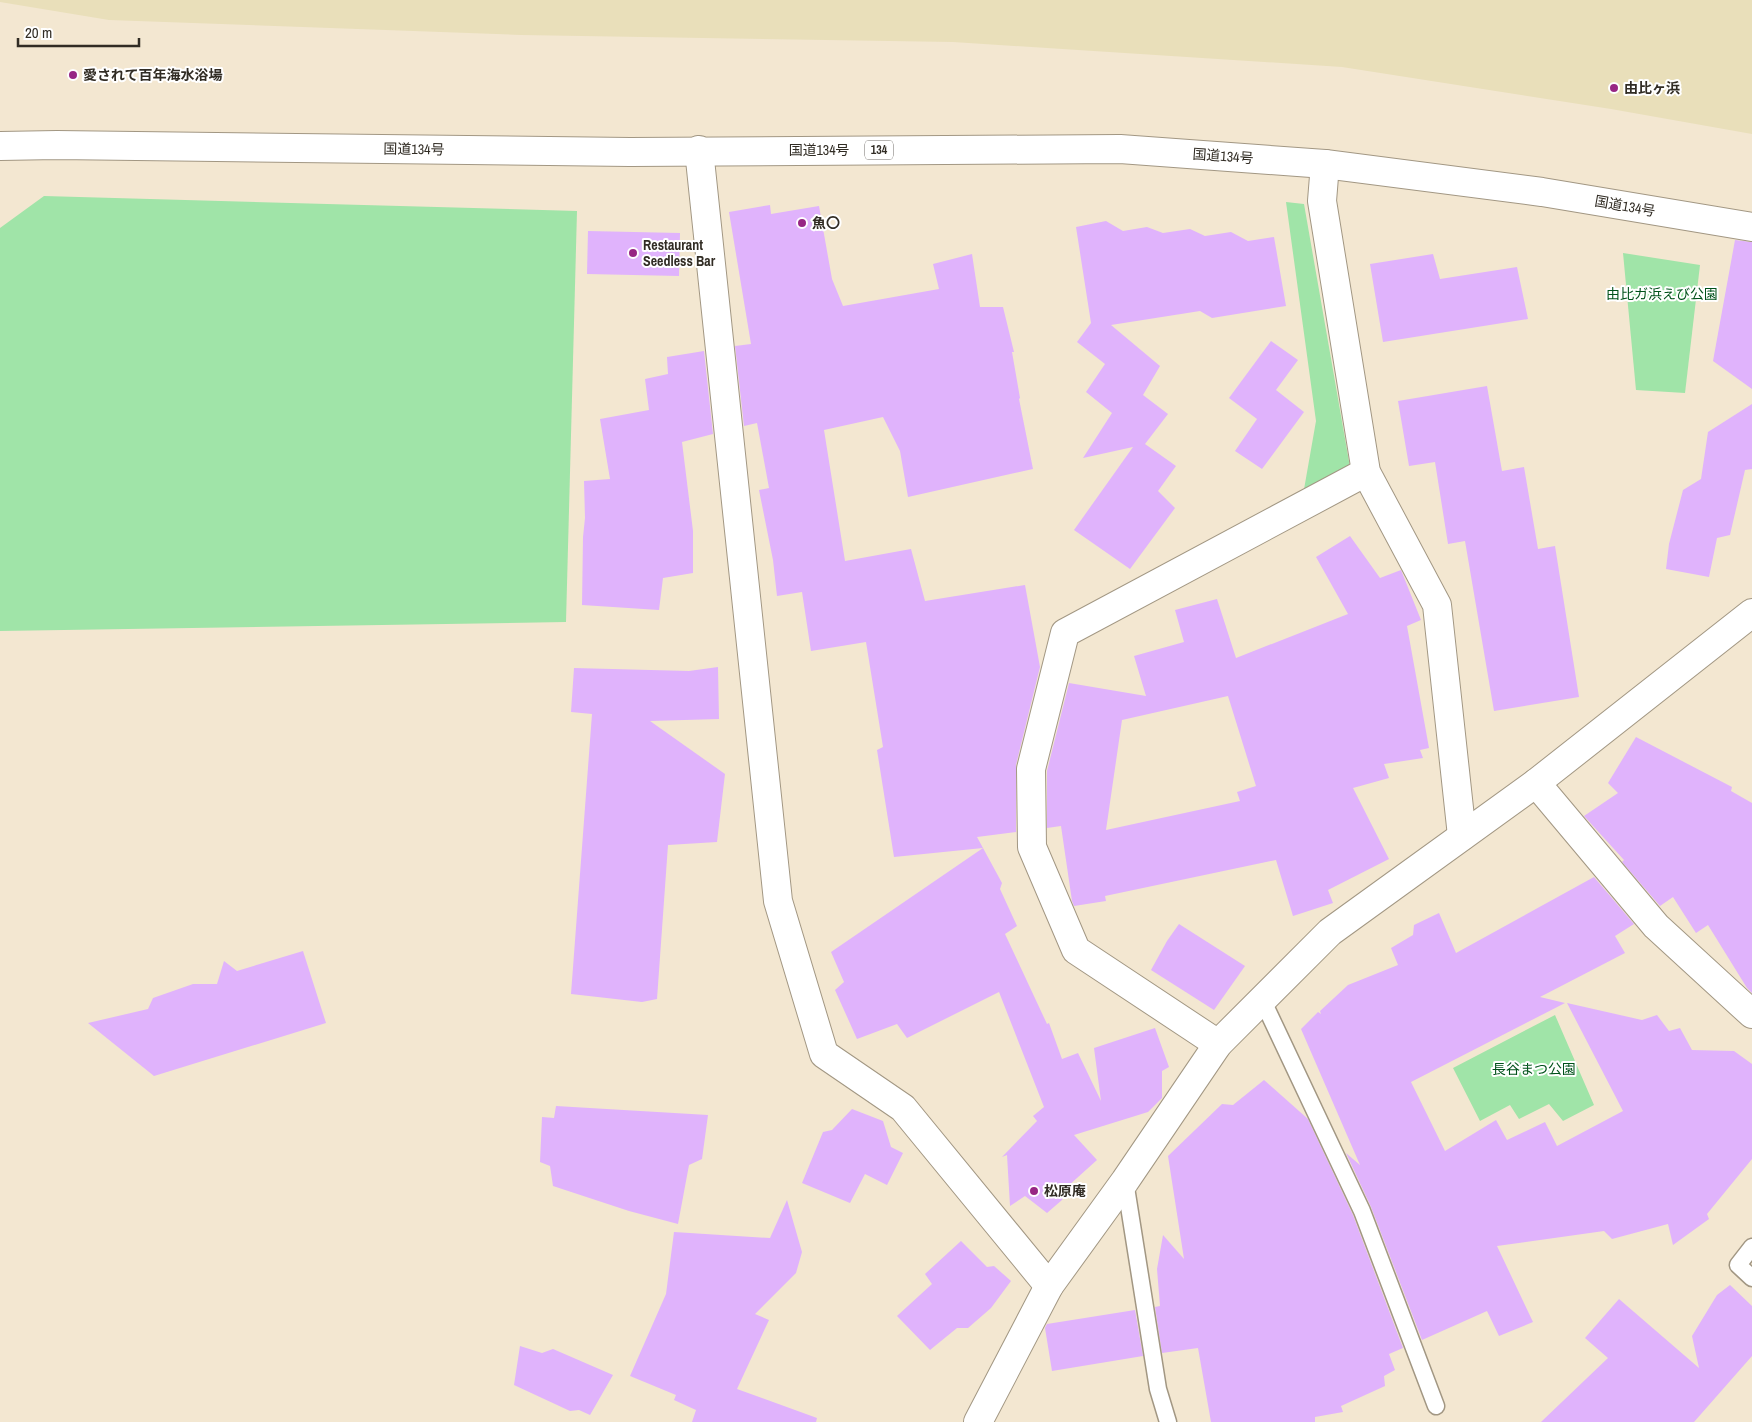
<svg xmlns="http://www.w3.org/2000/svg" width="1752" height="1422" font-family="'Archivo Narrow','Noto Sans JP',sans-serif">
	<style>
		.green { fill: #a0e4a8 }
		.sand { fill: #e9dfba }
		.building { fill: #e0b3fc; fill-rule: evenodd }
		.lines { fill: none; stroke-linecap: round; stroke-linejoin: round }
		.service-casing { stroke: #a29783; stroke-width: 19 }
		.minor-casing { stroke: #a29783; stroke-width: 30 }
		.trunk-casing { stroke: #a29783; stroke-width: 30 }
		.service { stroke: #fff; stroke-width: 16 }
		.minor { stroke: #fff; stroke-width: 28 }
		.trunk { stroke: #fff; stroke-width: 28 }
		.poi-dot { fill: #972684; stroke: #fff; stroke-width: 2 }
		.labels { text-anchor: middle; dominant-baseline: central; stroke-width: 4; stroke-linejoin: round; paint-order: stroke }
		.shield { fill: #fff; stroke: #6f6b66; stroke-width: 1 }
		.shield-label { font-size: 12px; font-weight: bold; fill: #312c24 }
		.poi-label { font-size: 14px; font-weight: bold; fill: #312c24; stroke: #fff; text-anchor: start }
		.street-label { font-size: 14px; fill: #312c24; stroke: #fff }
		.park-label { font-size: 14px; fill: #00511a; stroke: #fff }
	</style>
	<rect width="100%" height="100%" fill="#f3e7d1"/>
	<g class="green">
		<polygon points="44,196 577,211 566,622 0,631 0,228"/>
		<polygon points="1286,202 1304,204 1351,473 1303,495 1316,421"/>
		<polygon points="1623,253 1700,265 1685,393 1636,390"/>
		<polygon points="1555,1015 1594,1105 1563,1121 1549,1104 1519,1119 1510,1105 1480,1121 1453,1068"/>
	</g>
	<polygon class="sand" points="0,0 1752,0 1752,134 1611,109 1342,67 953,42 521,35 109,20 0,2"/>
	<g class="building">
		<polygon points="770,205 771,214 819,206 832,279 843,306 939,289 933,264 972,254 980,307 1003,307 1014,352 1012,352 1020,398 1019,399 1033,469 908,497 900,451 883,417 824,430 845,561 911,549 925,601 1025,585 1040,667 1016,765 1016,832 977,837 983,848 894,857 877,750 883,747 866,642 811,651 802,592 777,596 773,560 759,490 769,488 757,423 744,426 735,346 751,344 729,212"/>
		<polygon points="1106,221 1123,231 1147,227 1163,233 1190,229 1205,236 1231,232 1248,241 1274,237 1286,306 1212,318 1200,311 1111,325 1160,366 1143,395 1168,414 1145,444 1176,466 1158,491 1175,508 1130,569 1074,530 1133,447 1083,458 1112,413 1086,392 1105,364 1077,342 1091,323 1076,227"/>
		<polygon points="588,231 680,233 679,276 587,274"/>
		<polygon points="1735,240 1752,242 1752,389 1713,361"/>
		<polygon points="1433,254 1440,279 1517,267 1528,319 1383,342 1370,264"/>
		<polygon points="1271,341 1298,360 1276,390 1304,412 1262,469 1235,451 1257,419 1229,398"/>
		<polygon points="704,351 713,434 682,442 693,531 693,573 663,578 659,610 582,605 583,537 585,518 584,481 610,479 600,419 649,410 645,379 668,374 667,357"/>
		<polygon points="1487,386 1502,471 1524,467 1538,549 1555,546 1579,697 1494,711 1465,541 1448,544 1435,462 1409,466 1398,401"/>
		<polygon points="1752,404 1752,469 1745,470 1730,535 1717,538 1709,577 1666,569 1669,544 1683,490 1701,479 1708,432"/>
		<path d="M1350 536 1380 578 1401 570 1421 620 1407 626 1429 748 1420 750 1423 758 1384 764 1389 778 1353 788 1389 859 1328 890 1333 903 1293 916 1276 860 1105 896 1106 901 1074 906 1072 901 1061 826 1047 828V771L1069 683 1146 696 1134 656 1184 642 1175 610 1217 599 1236 658 1348 614 1316 557ZM1228 696 1256 786 1237 792 1240 801 1106 830 1122 720Z"/>
		<polygon points="718,667 719,719 650,721 725,774 717,842 668,845 657,999 642,1002 571,994 592,714 571,712 574,668 689,671"/>
		<polygon points="1636,737 1732,787 1731,791 1752,803 1752,993 1747,988 1708,925 1696,933 1673,897 1660,906 1622,862 1624,860 1584,816 1618,793 1608,783"/>
		<polygon points="983,848 1002,883 1000,889 1017,926 1005,934 1047,1024 1049,1023 1062,1059 1078,1053 1101,1101 1094,1048 1155,1028 1169,1067 1162,1071 1162,1098 1148,1112 1074,1135 1097,1160 1067,1187 1062,1200 1047,1213 1025,1196 1010,1206 1007,1155 1002,1157 1037,1121 1033,1116 1044,1107 999,992 907,1038 897,1024 857,1039 835,990 844,982 831,952"/>
		<polygon points="1594,877 1634,924 1615,936 1625,953 1540,997 1565,1003 1411,1082 1445,1151 1496,1120 1507,1140 1545,1122 1557,1146 1623,1111 1567,1003 1642,1020 1657,1015 1669,1031 1680,1028 1692,1050 1734,1051 1752,1064 1752,1159 1707,1214 1709,1219 1673,1245 1668,1224 1612,1239 1604,1231 1497,1246 1533,1322 1499,1336 1487,1311 1422,1340 1371,1207 1346,1153 1360,1165 1301,1029 1318,1012 1321,1014 1320,1011 1348,985 1398,965 1391,948 1413,935 1414,925 1439,913 1456,953"/>
		<polygon points="1179,924 1245,966 1214,1010 1151,970 1167,941"/>
		<polygon points="303,951 326,1023 154,1076 88,1023 148,1009 153,998 193,984 217,984 224,961 237,971"/>
		<polygon points="1264,1080 1308,1119 1353,1215 1403,1348 1389,1354 1395,1370 1384,1376 1385,1386 1341,1406 1343,1412 1315,1417 1315,1422 1211,1422 1198,1348 1162,1353 1155,1307 1160,1306 1157,1269 1163,1235 1184,1259 1168,1156 1222,1104 1233,1105"/>
		<polygon points="556,1106 708,1115 702,1159 689,1165 678,1224 629,1211 553,1186 550,1166 540,1162 542,1117 554,1118"/>
		<polygon points="852,1109 883,1121 891,1147 903,1153 887,1185 865,1174 850,1203 802,1183 823,1132 832,1130"/>
		<polygon points="787,1200 802,1252 796,1273 755,1314 769,1320 737,1389 817,1418 816,1422 692,1422 696,1410 674,1400 676,1395 630,1376 666,1294 674,1232 770,1238"/>
		<polygon points="961,1241 987,1267 994,1266 1011,1281 991,1308 968,1328 957,1328 930,1350 897,1316 932,1284 925,1274"/>
		<polygon points="1730,1285 1752,1306 1752,1356 1694,1422 1541,1422 1608,1358 1585,1338 1619,1299 1699,1368 1692,1336 1717,1295"/>
		<polygon points="1135,1310 1143,1356 1052,1371 1045,1328 1047,1324"/>
		<polygon points="520,1346 542,1353 553,1349 613,1375 590,1415 579,1410 570,1411 514,1385"/>
	</g>
	<g class="lines">
		<defs>
			<g id="service">
				<polyline points="1262,999 1362,1211 1436,1406"/>
				<polyline points="1125,1181 1158,1389 1168,1422"/>
				<polyline points="1752,1247 1738,1265 1752,1278"/>
			</g>
			<g id="minor">
				<polyline points="699,150 778,901 824,1054 903,1108 1049,1286"/>
				<polyline points="1325,164 1322,201 1366,472 1437,605 1462,836"/>
				<polyline points="1536,783 1656,926 1752,1014"/>
				<polyline points="1218,1044 1076,950 1032,847 1031,769 1065,633 1366,472"/>
				<polyline points="978,1422 1049,1286 1125,1181 1218,1044 1330,932 1536,783 1752,613"/>
			</g>
			<polyline id="trunk" points="0,146 57,145 630,152 1120,149 1325,164 1542,192 1752,227"/>
		</defs>
		<use href="#service" class="service-casing"/>
		<use href="#minor" class="minor-casing"/>
		<use href="#trunk" class="trunk-casing"/>
		<use href="#service" class="service"/>
		<use href="#minor" class="minor"/>
		<use href="#trunk" class="trunk"/>
	</g>
	<g class="poi-dot">
		<circle cx="73" cy="75" r="5"/>
		<circle cx="1614" cy="88" r="5"/>
		<circle cx="802" cy="223" r="5"/>
		<circle cx="633" cy="253" r="5"/>
		<circle cx="1034" cy="1191" r="5"/>
	</g>
	<g class="labels">
		<rect class="shield" x="865" y="140.5" width="28" height="19" rx="4"/>
		<g class="shield-label">
			<text x="879" y="150">134</text>
		</g>
		<g class="poi-label">
			<text x="83" y="75">愛されて百年海水浴場</text>
			<text x="1624" y="88">由比ヶ浜</text>
			<text x="812" y="223">魚〇</text>
			<text x="643" y="245">Restaurant<tspan x="643" dy="16">Seedless Bar</tspan></text>
			<text x="1044" y="1191">松原庵</text>
		</g>
		<g class="street-label">
			<text transform="translate(414 149) rotate(1)">国道134号</text>
			<text x="819" y="150">国道134号</text>
			<text transform="translate(1223 156) rotate(4)">国道134号</text>
			<text transform="translate(1625 206) rotate(10)">国道134号</text>
		</g>
		<g class="park-label">
			<text x="1662" y="294">由比ガ浜えび公園</text>
			<text x="1534" y="1069">長谷まつ公園</text>
		</g>
	</g>
	<path d="M18 38v8h121v-8" fill="none" stroke="#312c24" stroke-width="2.5"/>
	<text x="25" y="38" font-size="15" fill="#312c24" stroke="#ffffff" stroke-width="4" paint-order="stroke">20 m</text>
</svg>
